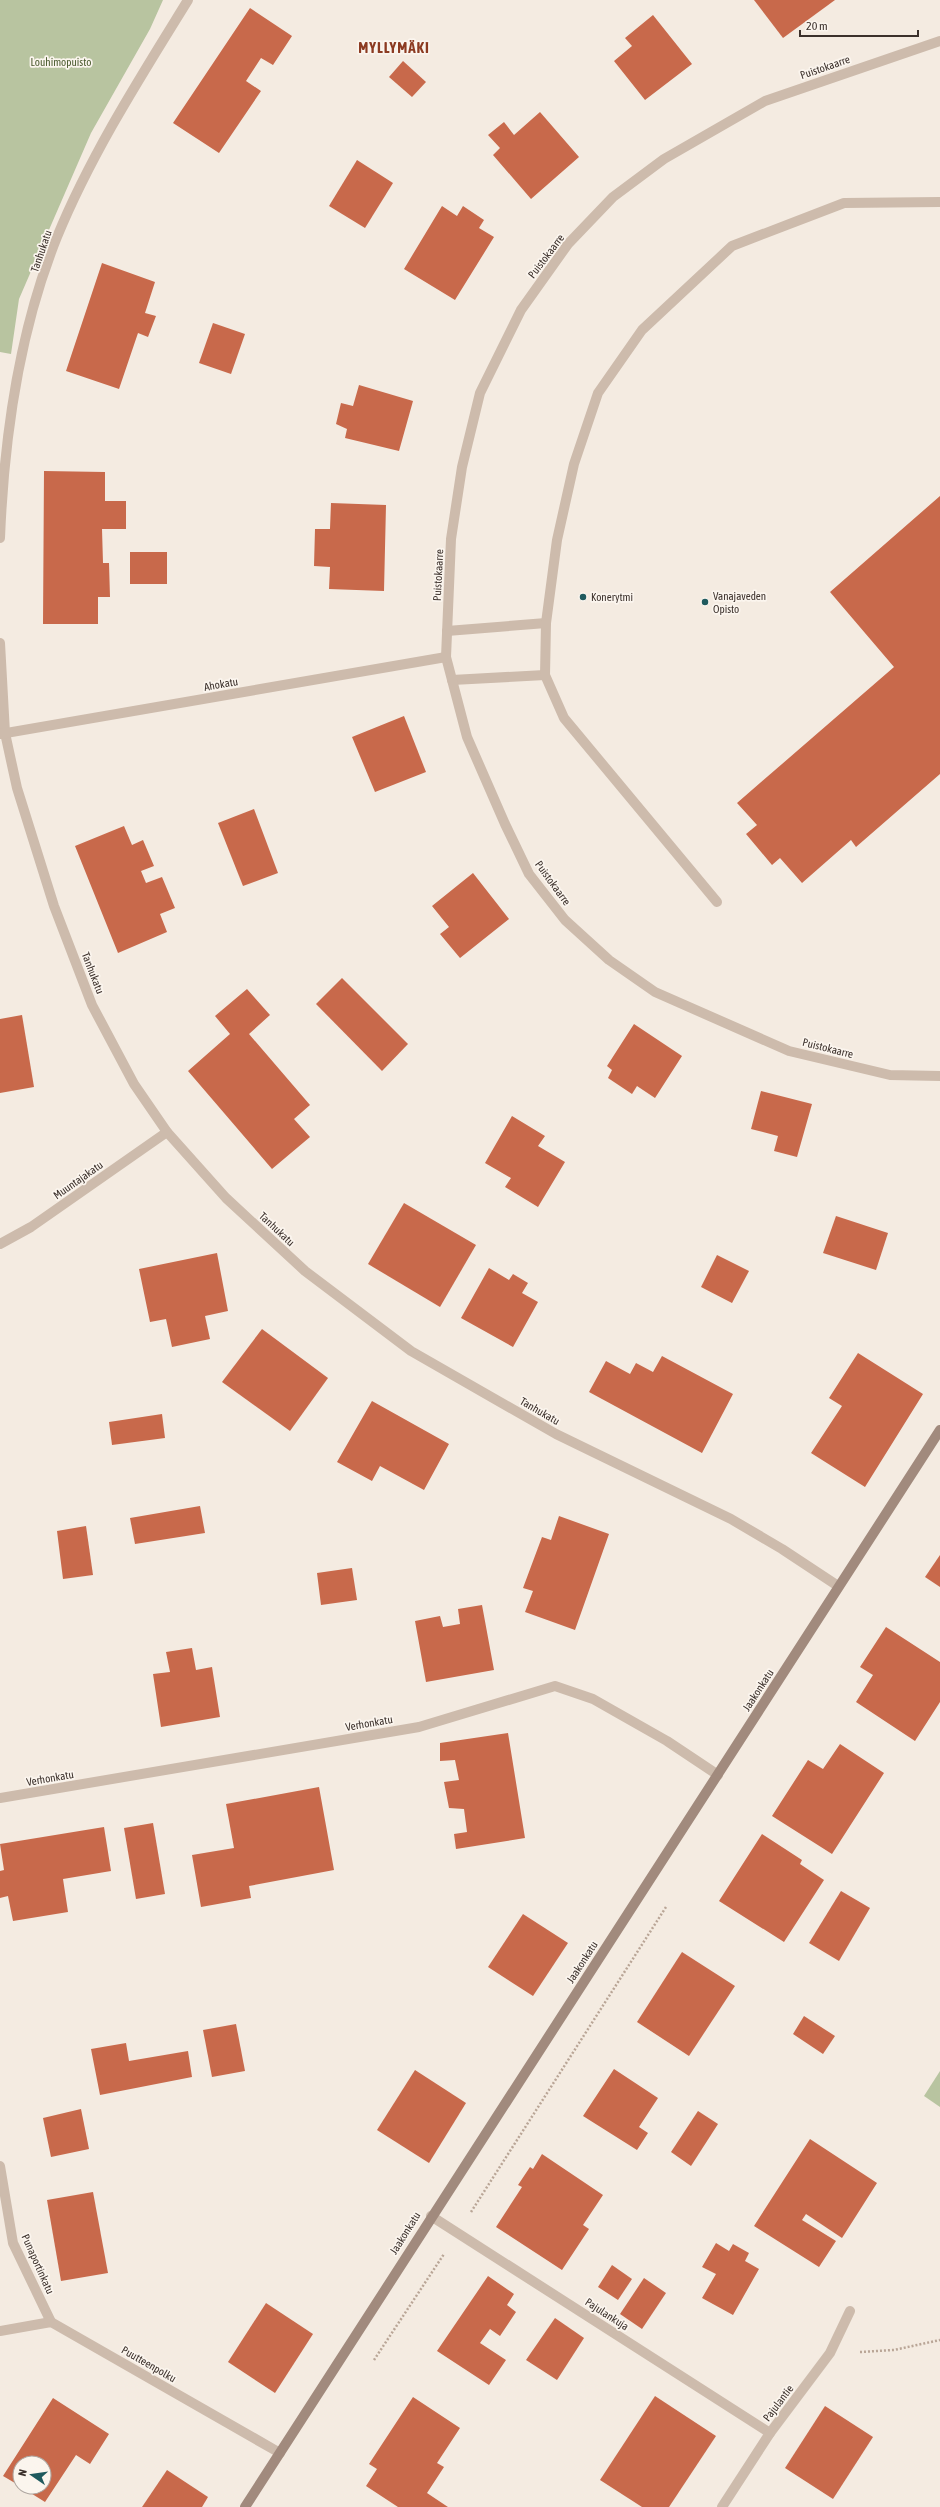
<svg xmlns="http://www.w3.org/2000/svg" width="940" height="2507" font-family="'Asap Condensed',sans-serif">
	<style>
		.green { fill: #b8c4a0 }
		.building { fill: #c8694b }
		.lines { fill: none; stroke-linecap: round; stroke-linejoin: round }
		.path { stroke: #b9a596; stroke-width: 2.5; stroke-dasharray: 2 2; stroke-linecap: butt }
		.lane { stroke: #cdbbac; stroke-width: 10 }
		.street { stroke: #cdbbac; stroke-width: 10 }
		.secondary { stroke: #a18a7d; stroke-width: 10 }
		.poi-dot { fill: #1f5a5e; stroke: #fbf5ee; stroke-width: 1.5 }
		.labels { text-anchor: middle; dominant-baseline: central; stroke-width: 3.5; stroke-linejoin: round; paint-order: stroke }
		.park-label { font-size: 11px; fill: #4a5a2e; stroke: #fbf5ee }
		.street-label { font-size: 11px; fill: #3b302b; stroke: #fbf5ee }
		.poi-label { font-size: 11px; fill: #3b302b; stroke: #fbf5ee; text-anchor: start }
		.district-label { font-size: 15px; font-weight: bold; letter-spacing: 1px; fill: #8c3b22; stroke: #fbf5ee }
	</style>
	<rect width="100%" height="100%" fill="#f4ebe1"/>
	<g class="green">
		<polygon points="0,0 163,0 150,29 91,133 19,299 11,354 0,352"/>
		<polygon points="940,2071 940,2107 924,2096"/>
	</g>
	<g class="building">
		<polygon points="754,0 835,0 783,38"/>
		<polygon points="250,8 292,36 273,65 261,58 246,81 261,91 219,153 173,123"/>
		<polygon points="653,15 692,64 645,100 614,61 632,46 625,38"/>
		<polygon points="403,61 426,82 412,97 389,77"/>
		<polygon points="540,112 579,157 531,199 493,155 500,148 488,135 504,122 514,135"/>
		<polygon points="357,160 393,183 365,228 329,206"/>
		<polygon points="442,206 457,216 463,206 484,220 479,228 494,237 455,300 404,269"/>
		<polygon points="102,263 155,282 145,313 156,316 148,337 138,333 119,389 66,371"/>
		<polygon points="213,323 245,334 231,374 199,363"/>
		<polygon points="359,385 413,401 399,451 345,438 347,429 336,424 341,403 353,406"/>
		<polygon points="44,471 105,472 105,501 126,501 126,529 102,529 103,563 109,563 110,597 98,597 98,624 43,624"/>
		<polygon points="940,496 940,774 856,847 851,840 802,883 780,858 772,865 746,834 757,825 737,803 894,667 830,592"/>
		<polygon points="331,503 386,505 384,591 329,589 330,567 314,566 315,529 330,529"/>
		<rect x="130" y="552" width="37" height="32"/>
		<polygon points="404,716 426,772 375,792 352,737"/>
		<polygon points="254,809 278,873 243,886 218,823"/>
		<polygon points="124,826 132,845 143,840 154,866 141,871 146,883 162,877 175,908 160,914 167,932 118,953 75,846"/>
		<polygon points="473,873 509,919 460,958 440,934 449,927 432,906"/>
		<polygon points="342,978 408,1044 382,1071 316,1004"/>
		<polygon points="247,989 270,1015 249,1034 310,1105 294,1119 310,1137 272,1169 188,1071 230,1034 215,1016"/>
		<polygon points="22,1015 34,1087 0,1093 0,1019"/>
		<polygon points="634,1024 682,1056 655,1098 637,1086 632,1094 608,1078 612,1070 607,1066"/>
		<polygon points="761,1091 812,1104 797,1157 774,1151 778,1136 751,1129"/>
		<polygon points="512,1116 545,1136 538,1146 565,1162 538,1207 505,1187 511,1178 485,1163"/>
		<polygon points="404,1203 476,1245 440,1307 368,1264"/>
		<polygon points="836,1216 888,1233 876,1270 823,1253"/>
		<polygon points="217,1253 228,1311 205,1316 210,1339 172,1347 166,1319 150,1322 139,1269"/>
		<polygon points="717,1255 749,1271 732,1303 701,1287"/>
		<polygon points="489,1268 509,1280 513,1274 528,1283 522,1293 538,1302 513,1347 461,1318"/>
		<polygon points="262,1329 328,1378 290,1431 222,1382"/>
		<polygon points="858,1353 923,1394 865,1487 811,1453 842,1406 829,1398"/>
		<polygon points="662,1356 733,1394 702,1453 589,1392 606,1361 630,1374 636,1363 653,1372"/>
		<polygon points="372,1401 449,1444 424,1490 380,1466 372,1481 337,1462"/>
		<polygon points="162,1414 165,1438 112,1445 109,1422"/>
		<polygon points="200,1506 205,1533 135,1544 130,1518"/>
		<polygon points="559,1516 609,1534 575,1630 525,1612 533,1591 523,1588 542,1537 551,1540"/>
		<polygon points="86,1526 93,1575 63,1579 57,1531"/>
		<polygon points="940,1555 940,1587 925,1577"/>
		<polygon points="352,1568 357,1600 321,1605 317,1573"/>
		<polygon points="482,1605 494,1670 426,1682 415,1621 440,1616 443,1627 460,1624 458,1609"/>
		<polygon points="886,1627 940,1662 940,1702 915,1741 856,1702 873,1675 860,1667"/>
		<polygon points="192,1648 196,1670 212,1667 220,1717 161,1727 153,1674 170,1672 166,1652"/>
		<polygon points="508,1733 525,1838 456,1849 454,1834 467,1832 464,1809 449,1808 444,1782 459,1780 455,1760 440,1761 440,1743"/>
		<polygon points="840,1744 884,1773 832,1854 772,1816 808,1760 823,1769"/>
		<polygon points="319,1787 334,1870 249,1886 251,1898 201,1907 192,1855 234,1848 226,1804"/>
		<polygon points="153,1823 165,1894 136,1899 124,1828"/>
		<polygon points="104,1827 111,1871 63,1879 68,1912 13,1921 8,1896 0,1898 0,1871 4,1870 0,1844"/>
		<polygon points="762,1834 802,1860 800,1864 824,1880 784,1942 719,1901"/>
		<polygon points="841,1891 870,1908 839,1961 809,1943"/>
		<polygon points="523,1914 568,1943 533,1996 488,1967"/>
		<polygon points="682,1952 735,1986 689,2056 637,2022"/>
		<polygon points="804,2016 835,2036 823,2054 793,2034"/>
		<polygon points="236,2024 245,2071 212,2077 203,2030"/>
		<polygon points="126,2043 129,2061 188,2051 192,2077 100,2095 91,2049"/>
		<polygon points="614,2069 658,2098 639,2127 648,2133 637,2150 583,2116"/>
		<polygon points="415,2070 466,2103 429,2163 377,2130"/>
		<polygon points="81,2109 89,2149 51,2157 43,2118"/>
		<polygon points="698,2111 718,2124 691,2166 671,2152"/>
		<polygon points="810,2139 877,2183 842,2238 806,2214 802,2220 836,2241 819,2267 754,2226"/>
		<polygon points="542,2154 603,2195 583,2225 589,2229 562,2270 496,2227 522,2187 518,2185 530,2167 533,2169"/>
		<polygon points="93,2192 108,2273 61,2281 47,2200"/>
		<polygon points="716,2243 729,2251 733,2244 749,2253 745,2261 759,2269 733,2315 702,2298 716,2274 702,2267"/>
		<polygon points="612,2265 632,2279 618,2300 598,2287"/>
		<polygon points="488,2276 514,2294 507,2305 516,2312 500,2336 490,2329 480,2343 506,2360 489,2385 437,2351"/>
		<polygon points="644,2278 666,2293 642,2329 620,2314"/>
		<polygon points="266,2303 313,2334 275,2393 228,2362"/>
		<polygon points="555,2318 584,2338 557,2380 526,2360"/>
		<polygon points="655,2396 716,2436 669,2507 642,2507 600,2480"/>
		<polygon points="413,2397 460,2428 437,2463 444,2467 427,2493 448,2507 398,2507 366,2486 377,2469 369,2464"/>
		<polygon points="53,2398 109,2434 90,2464 76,2455 45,2502 21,2487 44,2487 44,2463 20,2463 20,2486 3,2476"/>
		<polygon points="825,2406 873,2437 833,2499 785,2468"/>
		<polygon points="167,2470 208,2497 202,2507 142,2507"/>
	</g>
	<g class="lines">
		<g class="path">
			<polyline points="471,2212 666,1907"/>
			<polyline points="860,2352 894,2350 940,2340"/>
			<polyline points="374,2360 444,2254"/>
		</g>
		<g class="lane">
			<polyline points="447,631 546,623"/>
			<polyline points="452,680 545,675"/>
			<polyline points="717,902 564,718 545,675 546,623 557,540 574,464 598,393 642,330 732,246 844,203 940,202"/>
		</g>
		<g class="street">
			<polyline points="940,41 765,101 664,159 613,197 568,244 521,310 480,393 462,467 451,539 446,657 467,737 505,824 529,874 565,920 609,960 655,992 789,1051 890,1075 940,1076"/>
			<path d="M0 538C4 438 19 331 57 237 91 154 141 76 188 0"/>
			<polyline points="0,643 5,733 17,788 54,906 92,1005 134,1084 167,1132 226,1198 305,1271 411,1351 556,1434 731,1519 782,1549 838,1586"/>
			<polyline points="0,734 446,657"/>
			<polyline points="0,1244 31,1227 167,1132"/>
			<polyline points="0,1798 419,1727 555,1686 593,1699 667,1741 718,1775"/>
			<polyline points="0,2166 13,2243 51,2322"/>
			<polyline points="431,2216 770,2433"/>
			<polyline points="0,2331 51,2322 280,2453"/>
			<polyline points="722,2507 770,2433 830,2353 850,2311"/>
		</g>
		<polyline class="secondary" points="245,2507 940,1430"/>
	</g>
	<g class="poi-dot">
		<circle cx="583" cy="597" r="4"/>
		<circle cx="705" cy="602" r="4"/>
	</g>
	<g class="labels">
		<g class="park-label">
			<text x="61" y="62">Louhimopuisto</text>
		</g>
		<g class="street-label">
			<text transform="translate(825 67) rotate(-19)">Puistokaarre</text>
			<text transform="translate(41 251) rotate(-71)">Tanhukatu</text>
			<text transform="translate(546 256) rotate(-53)">Puistokaarre</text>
			<text transform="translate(438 575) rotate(-87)">Puistokaarre</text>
			<text transform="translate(221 684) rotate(-10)">Ahokatu</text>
			<text transform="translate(553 883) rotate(54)">Puistokaarre</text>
			<text transform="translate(93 973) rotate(69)">Tanhukatu</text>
			<text transform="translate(828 1048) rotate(14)">Puistokaarre</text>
			<text transform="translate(78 1180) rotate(-35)">Muuntajakatu</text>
			<text transform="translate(277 1229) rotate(43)">Tanhukatu</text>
			<text transform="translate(540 1411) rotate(30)">Tanhukatu</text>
			<text transform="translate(758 1690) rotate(-57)">Jaakonkatu</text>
			<text transform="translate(369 1723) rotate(-10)">Verhonkatu</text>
			<text transform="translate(50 1778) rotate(-10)">Verhonkatu</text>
			<text transform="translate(582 1962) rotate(-57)">Jaakonkatu</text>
			<text transform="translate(405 2233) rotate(-58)">Jaakonkatu</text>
			<text transform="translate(38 2264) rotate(66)">Punaportinkatu</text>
			<text transform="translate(607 2314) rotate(33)">Pajulankuja</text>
			<text transform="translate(149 2364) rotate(30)">Puutteenpolku</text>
			<text transform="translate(778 2403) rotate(-53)">Pajulantie</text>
		</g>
		<g class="poi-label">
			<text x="713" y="596">Vanajaveden<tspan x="713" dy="13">Opisto</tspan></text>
			<text x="591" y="597">Konerytmi</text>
		</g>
		<g class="district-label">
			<text x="394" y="47">MYLLYMÄKI</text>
		</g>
	</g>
	<g transform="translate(32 2475) rotate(283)"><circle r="19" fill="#fbf5ee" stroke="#aea6a0"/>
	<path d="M0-3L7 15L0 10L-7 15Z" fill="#1f5a5e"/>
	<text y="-6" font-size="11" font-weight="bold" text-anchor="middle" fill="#3b302b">N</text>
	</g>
	<path d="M800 30v6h118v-6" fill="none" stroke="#3b302b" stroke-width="2"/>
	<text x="806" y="30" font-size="12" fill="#3b302b" stroke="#fbf5ee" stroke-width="3" paint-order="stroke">20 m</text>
</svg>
